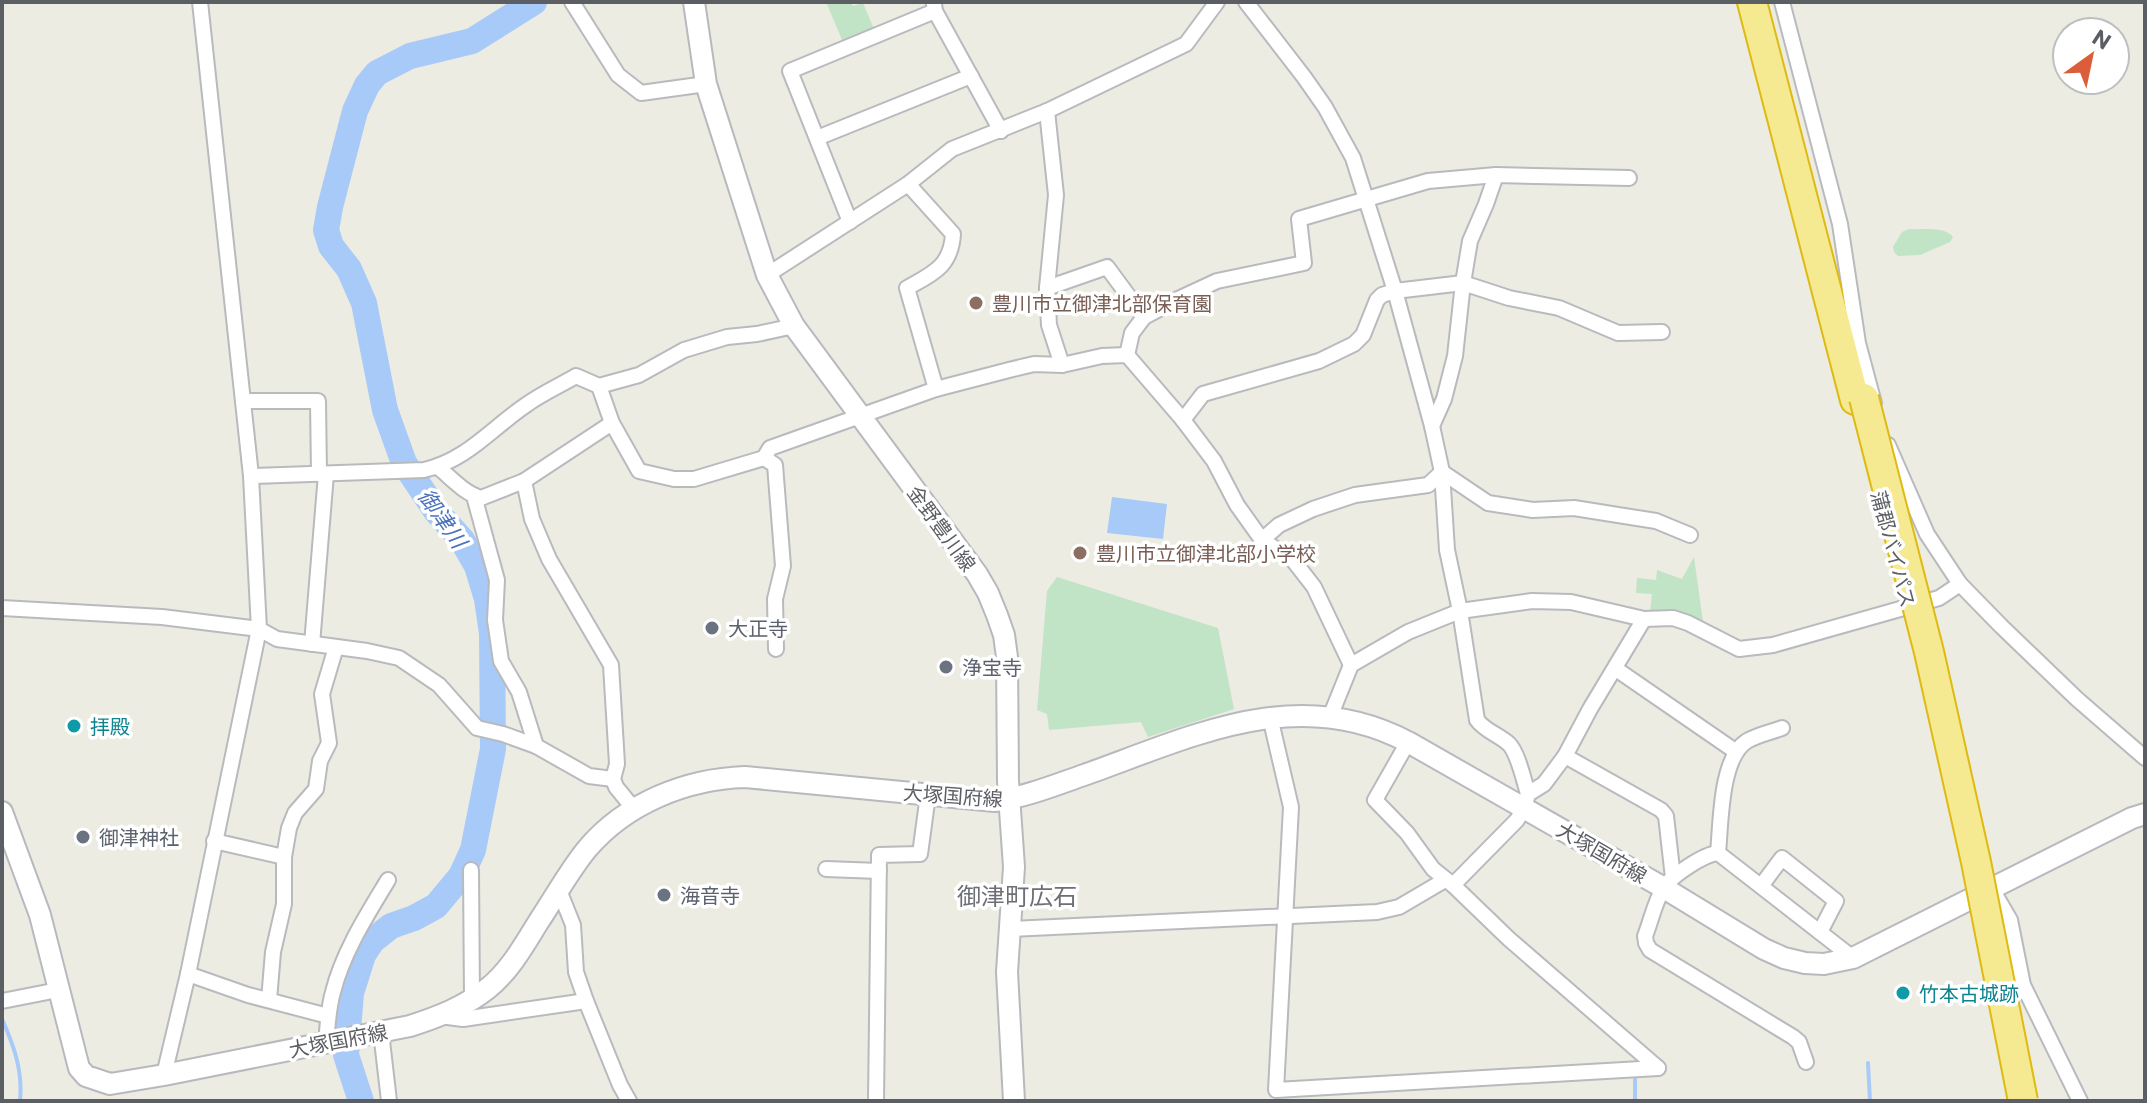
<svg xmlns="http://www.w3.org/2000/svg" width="2147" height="1103" font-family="Commissioner,'Noto Sans JP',sans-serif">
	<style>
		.green { fill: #c1e3c6 }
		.water { fill: #a8caf8 }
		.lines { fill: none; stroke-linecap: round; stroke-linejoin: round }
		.stream { stroke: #a8caf8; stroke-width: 4 }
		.river { stroke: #a8caf8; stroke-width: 26 }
		.street-casing { stroke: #b8babe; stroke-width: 18 }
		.secondary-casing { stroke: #b7b9be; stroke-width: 24 }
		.highway-casing { stroke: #dfba11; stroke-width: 32 }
		.street { stroke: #fff; stroke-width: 14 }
		.secondary { stroke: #fff; stroke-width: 20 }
		.highway { stroke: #f5e992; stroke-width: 28 }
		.highway-bridge-casing { stroke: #dfba11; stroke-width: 32; stroke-linecap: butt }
		.highway-bridge { stroke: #f5e992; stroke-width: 28 }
		.education-dot { fill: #8d6e63; stroke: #fff; stroke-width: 3 }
		.worship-dot { fill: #6b7280; stroke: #fff; stroke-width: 3 }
		.culture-dot { fill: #0f9aa8; stroke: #fff; stroke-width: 3 }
		.labels { text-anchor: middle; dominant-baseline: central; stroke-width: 7; stroke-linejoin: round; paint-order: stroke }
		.education-label { font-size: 20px; fill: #785e54; stroke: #fff; text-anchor: start }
		.street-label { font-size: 20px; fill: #5b5e63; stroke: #fff }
		.worship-label { font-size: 20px; fill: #5b616d; stroke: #fff; text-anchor: start }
		.culture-label { font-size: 20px; fill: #0d838f; stroke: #fff; text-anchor: start }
		.water-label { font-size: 22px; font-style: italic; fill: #4c73ba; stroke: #fff }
		.quarter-label { font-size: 24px; fill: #6c6f75; stroke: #fff }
	</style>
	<rect width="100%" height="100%" fill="#edece3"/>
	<g class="green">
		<polygon points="826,2 850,2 853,6 863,3 874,29 843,42"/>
		<path d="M1909 229C1923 230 1944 226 1953 237L1950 242 1920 255 1898 256 1894 252 1893 247 1902 232Z"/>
		<polygon points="1694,557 1704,629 1650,612 1652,594 1636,593 1637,578 1656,580 1657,570 1682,579"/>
		<polygon points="1057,577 1218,628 1234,709 1148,737 1141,722 1049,730 1047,714 1037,710 1047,591"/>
	</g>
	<polygon class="water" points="1112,497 1167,504 1163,539 1107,533"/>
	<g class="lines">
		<g class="stream">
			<path d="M2 1019C14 1046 23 1071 20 1101"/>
			<polyline points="1868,1063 1870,1101"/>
			<polyline points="1635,1079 1635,1101"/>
		</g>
		<polyline class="river" points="361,1101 346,1055 351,993 363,955 372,941 391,926 414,918 436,906 461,876 473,850 493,749 492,633 487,599 477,566 462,540 436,511 404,463 385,410 364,303 349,269 331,246 326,230 330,207 355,111 367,85 377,73 410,56 472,41 534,2"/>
		<defs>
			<g id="street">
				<polyline points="572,2 618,75 641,93 706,84"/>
				<path d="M1246 2 1304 77 1325 107 1353 158 1395 291 1432 426 1442 472 1447 550 1460 611 1477 720C1485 731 1499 735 1509 744 1518 753 1524 781 1528 794"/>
				<polyline points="1782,2 1840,224 1858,343 1874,403"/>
				<polyline points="934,4 935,11 1001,131"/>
				<polyline points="1047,111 1056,195 1047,288 1049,325 1062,365"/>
				<polyline points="817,138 971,76"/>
				<path d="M908 184 953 234C951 267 932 274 907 288L936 389"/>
				<polyline points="850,222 790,71 935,11"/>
				<polyline points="767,275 908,184 952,149 1047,111 1186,44 1217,2"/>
				<polyline points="1047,288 1107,267 1144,317"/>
				<polyline points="1127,355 1132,333 1144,317 1176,300 1217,281 1304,263 1299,219 1428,181 1496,175 1629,178"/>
				<polyline points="599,386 612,423 639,471 674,479 694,479 764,458 770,448 936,389 1009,370 1034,364 1062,365 1102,356 1127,355 1183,420 1214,461 1237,505 1262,540 1293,560 1314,587 1351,665"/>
				<polyline points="243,401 318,401 319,474"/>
				<polyline points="1183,420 1203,394 1319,361 1354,344 1363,335 1377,300 1382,295 1395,291 1463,283 1509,298 1559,308 1618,333 1662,332"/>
				<polyline points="1432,426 1444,399 1455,356 1463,283 1470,241 1486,204 1496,175"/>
				<polyline points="1888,445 1927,534 1960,584 2001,626 2077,699 2145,758"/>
				<polyline points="764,458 775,465 783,566 775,599 776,649"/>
				<path d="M438 467C451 478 464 493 481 498L524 481 612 423"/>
				<path d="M251 476 424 470C466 461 492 428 526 405 541 394 559 386 576 376L599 386 639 375 684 350 727 337 757 334 794 326"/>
				<polyline points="524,481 532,519 549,559 611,665 617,764 613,779 616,787 634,809"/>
				<polyline points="474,496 497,580 495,620 501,661 519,692 536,746"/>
				<polyline points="1262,540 1279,525 1313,509 1355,495 1428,485 1442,472 1488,503 1533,510 1574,508 1656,521 1690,535"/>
				<polyline points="2,608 162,617 259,629 277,639 367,651 399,658 439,685 477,728 503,734 536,746 589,776 613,779"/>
				<polyline points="312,644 326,474"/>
				<polyline points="1616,669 1735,751"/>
				<polyline points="1270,717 1291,807 1276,1090 1658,1068"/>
				<polyline points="1330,717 1351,665 1408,632 1460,611 1532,601 1571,602 1644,619 1673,618 1688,623 1739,649 1773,645 1939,598 1960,584"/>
				<polyline points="1408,742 1375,800 1407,833 1433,869 1453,885 1509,939 1658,1068"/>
				<polyline points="1565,756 1661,810 1666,816 1673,878"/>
				<polyline points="214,841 284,857"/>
				<path d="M1718 853C1721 823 1720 758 1747 741 1757 735 1771 732 1782 728"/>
				<polyline points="826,869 879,871"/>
				<polyline points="471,870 472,999"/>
				<polyline points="1453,885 1517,820 1524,808 1528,794 1544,784 1565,756 1590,709 1644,619"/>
				<polyline points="1761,886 1782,858 1836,901 1820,932"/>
				<polyline points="1992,889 2010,920 2023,985 2080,1101"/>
				<polyline points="559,890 573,925 576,972 586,1001 620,1085 629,1101"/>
				<polyline points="1009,929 1377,912 1399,907 1445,880"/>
				<polyline points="188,974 248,995 328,1016"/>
				<polyline points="269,1000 273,952 284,904 284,857 289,828 295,813 316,789 320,761 329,743 322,694 336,647"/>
				<polyline points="2,1001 58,990"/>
				<polyline points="440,1016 463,1019 586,1001"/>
				<polyline points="381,1032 389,1101"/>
				<path d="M326 1042C328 1025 328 1009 333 992 343 952 367 915 388 880"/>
				<path d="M1806 1062 1799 1042 1793 1037 1650 950 1646 943 1645 936C1651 921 1655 901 1664 887 1673 875 1704 854 1718 853L1853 958"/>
				<polyline points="164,1075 188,974 259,629 251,476 200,2"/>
				<polyline points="876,1101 879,855 920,854 928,795"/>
			</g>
			<g id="secondary">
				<polyline points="694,2 706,84 767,275 794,326 977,574 988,593 997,615 1004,635 1007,657 1008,781 1014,867 1007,972 1014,1101"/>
				<path d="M2 812 40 915 79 1068 86 1076 110 1084 164 1075 410 1026C438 1017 464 1007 487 989 510 971 524 945 539 921 555 897 569 871 587 849 626 803 686 779 745 777L995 801C1026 797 1055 785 1084 775 1191 737 1297 683 1408 742L1664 888 1764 949 1784 958 1805 963 1824 964 1853 958 2132 818 2145 814"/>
			</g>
			<polyline id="highway" points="1752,2 1855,400"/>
		</defs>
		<use href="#street" class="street-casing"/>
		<use href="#secondary" class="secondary-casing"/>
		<use href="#highway" class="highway-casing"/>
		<use href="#street" class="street"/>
		<use href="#secondary" class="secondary"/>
		<use href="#highway" class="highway"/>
		<defs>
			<polyline id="highway-bridge" points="1864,398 1929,652 1976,862 2023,1101"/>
		</defs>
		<use href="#highway-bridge" class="highway-bridge-casing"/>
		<use href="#highway-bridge" class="highway-bridge"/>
	</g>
	<g class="education-dot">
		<circle cx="976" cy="303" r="8"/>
		<circle cx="1080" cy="553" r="8"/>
	</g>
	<g class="worship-dot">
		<circle cx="712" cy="628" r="8"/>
		<circle cx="946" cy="667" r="8"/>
		<circle cx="83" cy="837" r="8"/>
		<circle cx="664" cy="895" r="8"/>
	</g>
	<g class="culture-dot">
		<circle cx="74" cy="726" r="8"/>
		<circle cx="1903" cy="993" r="8"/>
	</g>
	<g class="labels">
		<g class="education-label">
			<text x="992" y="303">豊川市立御津北部保育園</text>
			<text x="1096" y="553">豊川市立御津北部小学校</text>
		</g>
		<g class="street-label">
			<text transform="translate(942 528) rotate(54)">金野豊川線</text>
			<text transform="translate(1894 549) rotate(75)">蒲郡バイパス</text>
			<text transform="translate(953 795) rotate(4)">大塚国府線</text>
			<text transform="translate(1602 852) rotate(30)">大塚国府線</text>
			<text transform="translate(338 1040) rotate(-11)">大塚国府線</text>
		</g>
		<g class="worship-label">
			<text x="728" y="628">大正寺</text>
			<text x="962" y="667">浄宝寺</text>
			<text x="99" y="837">御津神社</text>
			<text x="680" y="895">海音寺</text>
		</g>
		<g class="culture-label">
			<text x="90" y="726">拝殿</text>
			<text x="1919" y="993">竹本古城跡</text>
		</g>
		<g class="water-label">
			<text transform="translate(443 518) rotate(55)">御津川</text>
		</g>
		<g class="quarter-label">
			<text x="1017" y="895">御津町広石</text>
		</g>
	</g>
	<rect width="2147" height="1103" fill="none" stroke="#5b5e63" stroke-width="8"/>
	<g transform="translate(2091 56) rotate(33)"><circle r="38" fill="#ffffff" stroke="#bdbfc1" stroke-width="2"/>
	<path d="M0-6L14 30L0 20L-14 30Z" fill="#dc5d3a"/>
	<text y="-12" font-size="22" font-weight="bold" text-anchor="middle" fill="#5b5e63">N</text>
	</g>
</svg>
